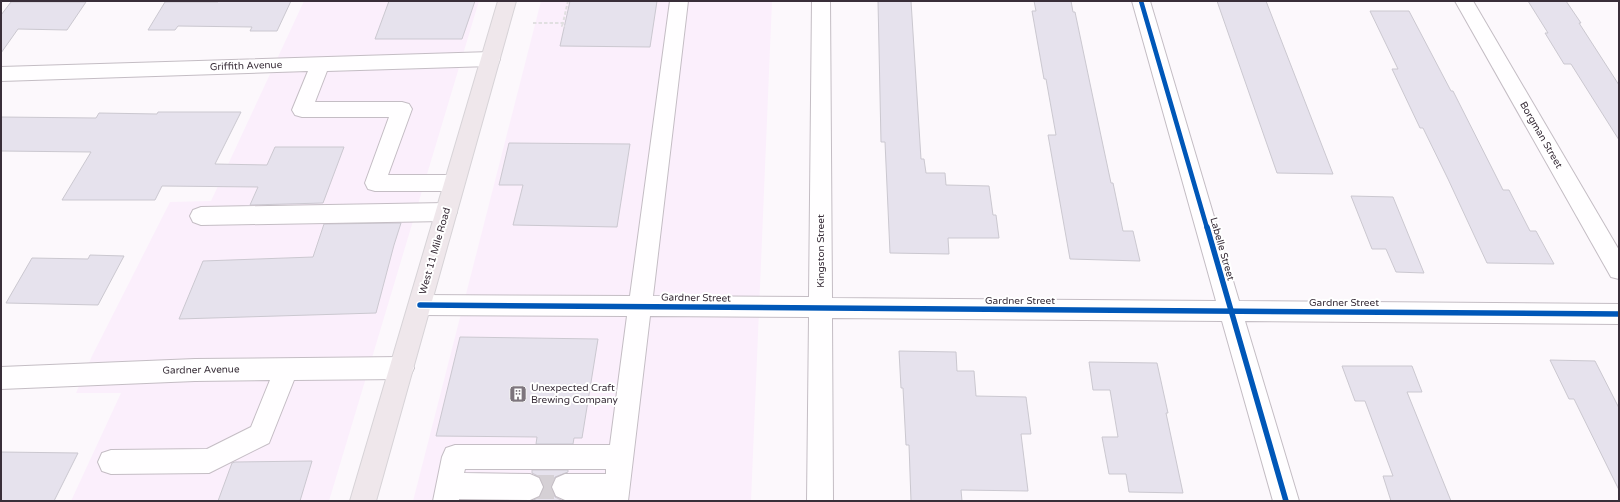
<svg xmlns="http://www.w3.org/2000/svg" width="1620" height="502" font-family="'Varela Round',sans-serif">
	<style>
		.built { fill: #fbeffc }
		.building { fill: #e6e2ed; stroke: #cbc8d0 }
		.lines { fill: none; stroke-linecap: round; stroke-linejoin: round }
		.minor-tunnel { stroke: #d5d0d5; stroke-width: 24; stroke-dasharray: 24 12; stroke-linecap: butt }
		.minor-casing { stroke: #c4bdc4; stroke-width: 2 }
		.major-casing { stroke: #d7d3d7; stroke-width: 2 }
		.path { stroke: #e1dfe1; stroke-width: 2; stroke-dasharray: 3.5 2; stroke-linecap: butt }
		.minor { fill: #fffeff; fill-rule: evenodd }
		.major { fill: #efe7eb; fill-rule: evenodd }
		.cycleway-far1-casing { stroke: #fff; stroke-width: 6 }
		.cycleway-casing { stroke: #fff; stroke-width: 8 }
		.cycleway-far1 { stroke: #0057b8; stroke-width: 4.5 }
		.cycleway { stroke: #0057b8; stroke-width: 5.5 }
		.labels { text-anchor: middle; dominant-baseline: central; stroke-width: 4; stroke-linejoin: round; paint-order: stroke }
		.street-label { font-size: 10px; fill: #392e39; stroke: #fff }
		.poi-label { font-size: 10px; fill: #392e39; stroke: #fff; text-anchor: start }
	</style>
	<rect width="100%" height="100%" fill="#fcf8fc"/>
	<g class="built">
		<polygon points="304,1 479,1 329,501 71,501 121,393 76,393 92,356 170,202 211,201"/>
		<polygon points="541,1 772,1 751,501 413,501"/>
	</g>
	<g class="building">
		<polygon points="218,1 291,1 277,31 250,31 252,27 178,26 175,30 148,30 165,2 218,2"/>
		<polygon points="389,1 475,1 462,39 375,39"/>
		<polygon points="570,1 657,1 650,47 560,46"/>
		<polygon points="878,1 911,1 921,159 924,159 926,173 945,173 946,185 989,186 993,215 996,215 999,238 948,238 949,254 890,253 885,142 881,142"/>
		<polygon points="1034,1 1071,1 1073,12 1075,12 1101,136 1111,183 1113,183 1123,231 1133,231 1140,261 1070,259 1048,135 1056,135 1046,79 1044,79 1032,11 1036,11"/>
		<polygon points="1217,1 1266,1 1333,174 1277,173"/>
		<polygon points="1528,1 1566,1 1581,23 1579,23 1619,85 1619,140 1571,64 1564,64 1545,33 1548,33"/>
		<polygon points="11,2 86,2 67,30 18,29 1,53 1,15"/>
		<polygon points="1370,11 1409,11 1451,91 1453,91 1503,190 1509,190 1530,231 1536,231 1554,264 1487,263 1448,179 1423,128 1420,128 1392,69 1398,69"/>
		<polygon points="158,112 241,112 215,164 267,165 275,147 344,147 323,203 250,205 258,187 162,186 155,200 62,200 91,152 1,151 1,117 96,118 99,113 157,114"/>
		<polygon points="509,143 630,144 617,227 513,225 523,185 499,185"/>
		<polygon points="1351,196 1393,197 1424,273 1396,272 1386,249 1372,249"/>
		<polygon points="401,223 394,245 376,313 179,319 203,261 313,257 324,224"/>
		<polygon points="90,255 124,256 98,305 6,303 32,258 88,259"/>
		<polygon points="460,337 598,339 582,438 574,438 573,444 536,444 537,437 436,436"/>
		<polygon points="899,351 956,352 957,371 974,371 976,396 1026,397 1031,434 1021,434 1028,491 961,490 962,501 911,501 909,445 906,445 903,388 901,388"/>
		<polygon points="1550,360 1595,361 1619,408 1619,490 1574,399 1569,399"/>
		<polygon points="1089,362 1157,363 1168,413 1166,413 1183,493 1129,492 1126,474 1109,474 1102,437 1118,437 1110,390 1093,390"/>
		<polygon points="1342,366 1412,366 1422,392 1407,392 1451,501 1391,501 1383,476 1393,476 1365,401 1355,401"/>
		<polygon points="1,452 78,453 54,501 1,501"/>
		<polygon points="312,461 300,501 218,501 232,463 235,462"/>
		<polygon points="532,470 568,470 568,472 555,477 551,486 555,497 563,501 531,501 540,497 544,488 540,477 532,473"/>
	</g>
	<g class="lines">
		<polyline class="minor-tunnel" points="530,487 565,487"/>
		<defs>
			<g id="minor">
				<polygon points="670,1 688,1 653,296 809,297 812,1 830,1 832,298 1216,301 1132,1 1150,1 1239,301 1619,304 1619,324 1245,321 1299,501 1273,501 1222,321 832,318 833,501 807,501 809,317 650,316 628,501 565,500 556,496 552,487 556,478 565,474 606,474 606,469 465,469 464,473 530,474 539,478 543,487 539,496 530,500 459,499 459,501 433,501 442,457 446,448 455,445 610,445 627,316 420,315 412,312 409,305 412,298 420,295 630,296"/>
				<polygon points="1455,1 1473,1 1619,250 1619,279 1611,277"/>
				<polygon points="491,52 498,54 500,59 498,64 491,66 327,71 315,102 402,102 409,104 412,109 388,175 454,175 461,177 464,183 461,189 454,191 375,191 368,189 365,183 389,117 302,117 295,115 292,110 308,71 1,81 1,67"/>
				<polygon points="446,203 454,206 457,212 454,218 446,221 201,225 193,222 190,216 193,210 201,207"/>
				<polygon points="402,357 410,360 414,368 410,376 402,379 294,380 269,443 209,473 111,474 102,471 98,462 102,453 111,450 207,449 251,427 270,380 195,381 1,389 1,367 195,359"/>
			</g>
			<polygon id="major" points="498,1 516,1 376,501 350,501"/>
		</defs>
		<use href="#minor" class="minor-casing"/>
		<use href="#major" class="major-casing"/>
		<g class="path">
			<polyline points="533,23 563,23 568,1"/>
			<polyline points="563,23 562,26 565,26"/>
		</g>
		<use href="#minor" class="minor"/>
		<use href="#major" class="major"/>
		<defs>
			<polyline id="cycleway-far1" points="1141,1 1207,228"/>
			<g id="cycleway">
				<polyline points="1207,227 1286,501"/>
				<polyline points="420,305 1619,314"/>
			</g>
		</defs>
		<use href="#cycleway-far1" class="cycleway-far1-casing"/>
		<use href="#cycleway" class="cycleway-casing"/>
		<use href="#cycleway-far1" class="cycleway-far1"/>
		<use href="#cycleway" class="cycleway"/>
	</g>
	<defs>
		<symbol id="building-square" viewBox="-11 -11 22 22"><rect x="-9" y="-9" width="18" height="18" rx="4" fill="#7d757d" stroke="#fff"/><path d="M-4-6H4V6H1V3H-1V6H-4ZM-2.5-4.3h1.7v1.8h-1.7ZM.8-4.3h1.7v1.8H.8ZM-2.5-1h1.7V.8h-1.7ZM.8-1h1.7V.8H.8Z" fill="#fff"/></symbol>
	</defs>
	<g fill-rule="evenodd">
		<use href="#building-square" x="508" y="384" width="20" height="20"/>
	</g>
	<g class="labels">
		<g class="street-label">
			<text transform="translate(246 66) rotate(-2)">Griffith Avenue</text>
			<text transform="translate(1541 135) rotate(60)">Borgman Street</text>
			<text transform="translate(1222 249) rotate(74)">Labelle Street</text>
			<text transform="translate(435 251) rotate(-74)">West 11 Mile Road</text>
			<text transform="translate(821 251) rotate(-90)">Kingston Street</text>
			<text transform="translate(696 298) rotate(1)">Gardner Street</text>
			<text x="1020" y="301">Gardner Street</text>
			<text x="1344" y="303">Gardner Street</text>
			<text transform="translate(201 370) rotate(-1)">Gardner Avenue</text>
		</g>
		<g class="poi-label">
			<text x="531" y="388">Unexpected Craft<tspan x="531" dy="12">Brewing Company</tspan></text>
		</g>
	</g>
	<rect width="1620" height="502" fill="none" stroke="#392e39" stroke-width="4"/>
</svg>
